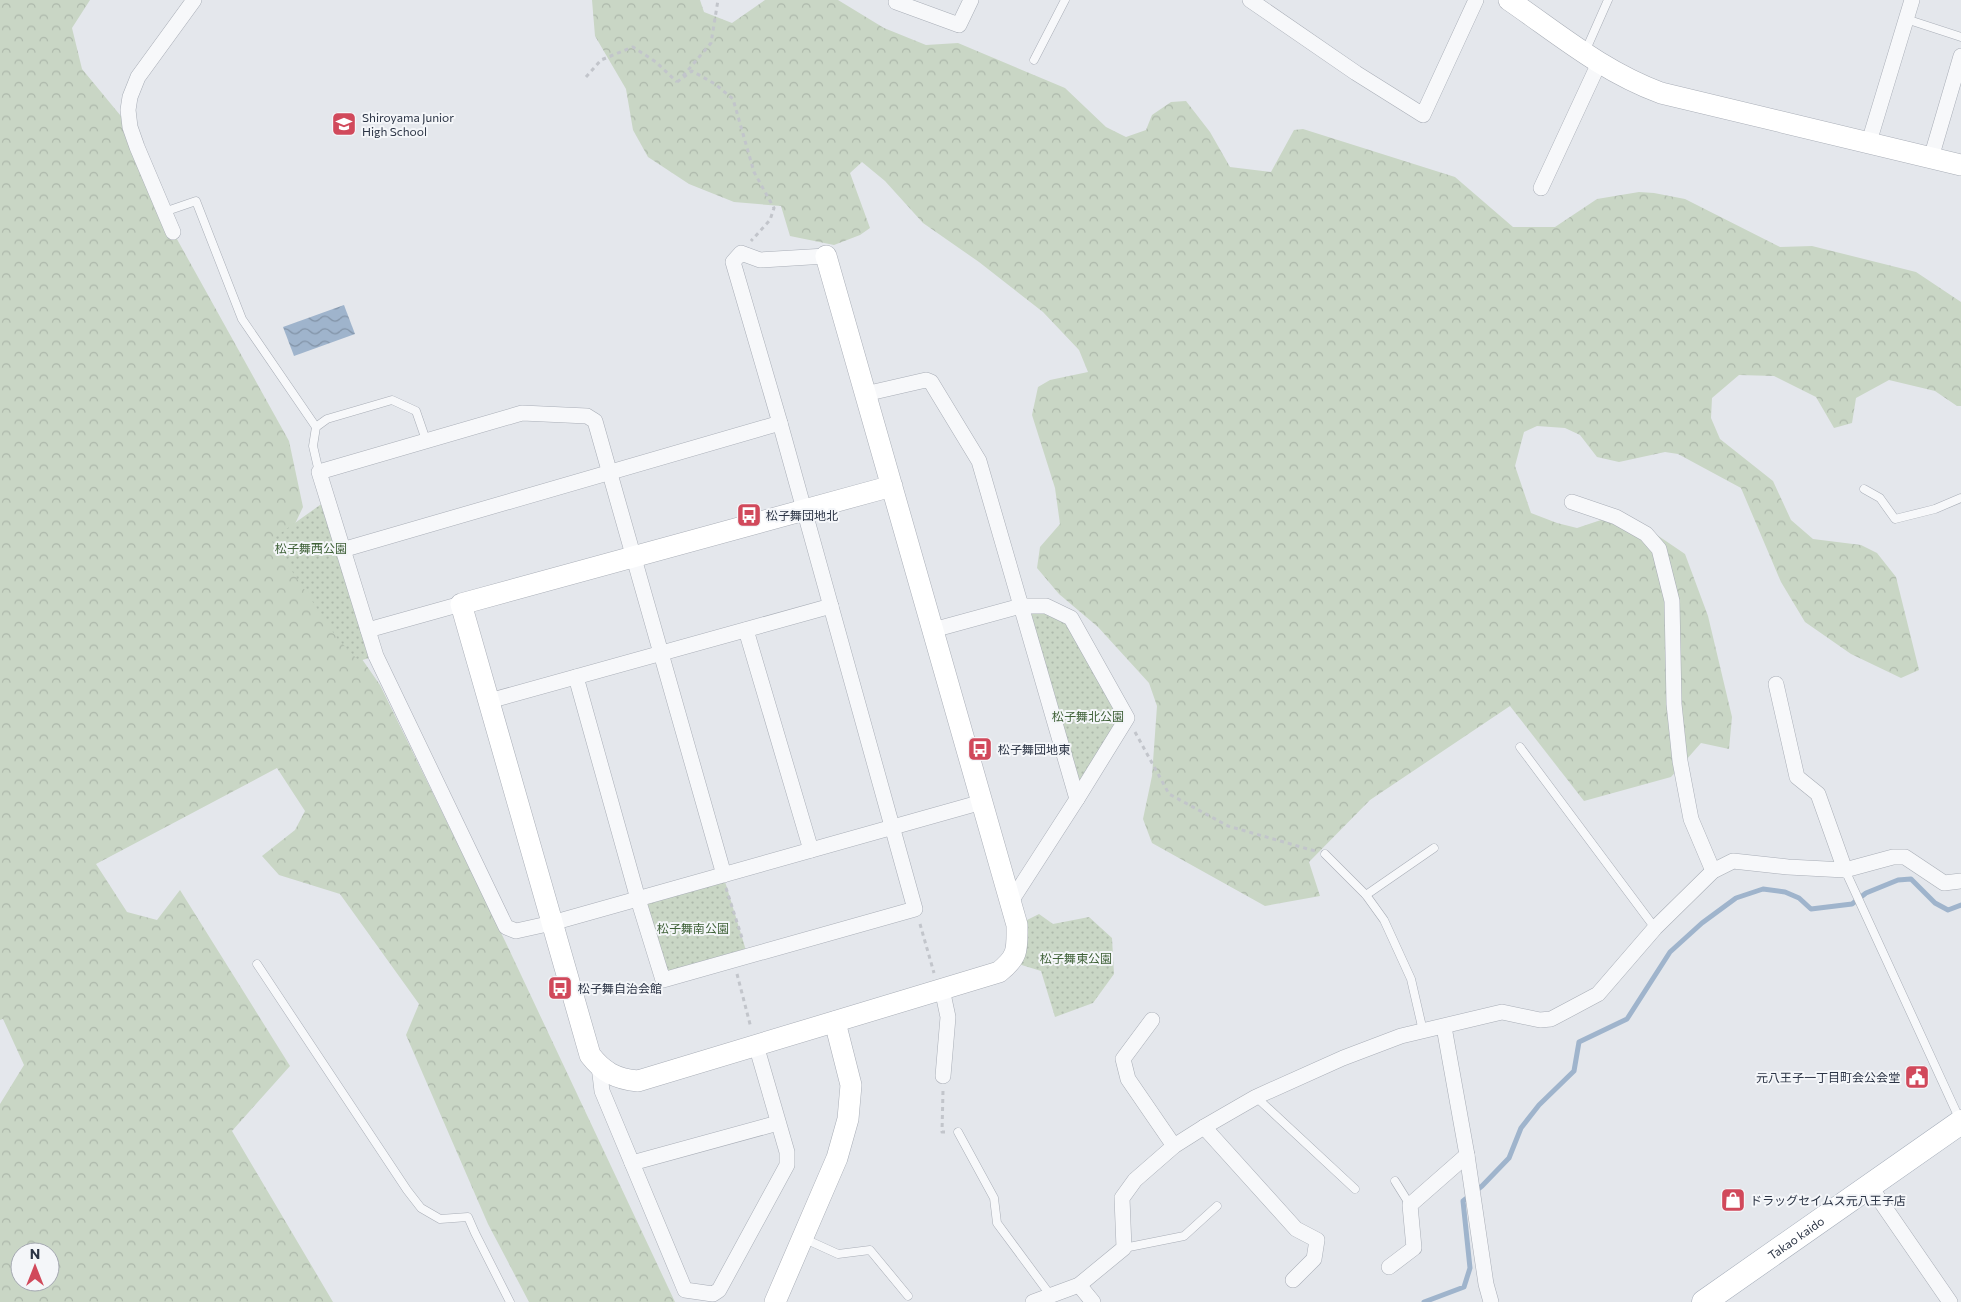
<svg xmlns="http://www.w3.org/2000/svg" width="1961" height="1302" font-family="Commissioner,'Noto Sans JP',sans-serif">
	<style>
		.forest { fill: url(#forest-crowns); fill-rule: evenodd }
		.park { fill: url(#park-dots) }
		.water { fill: url(#water-waves) }
		.lines { fill: none; stroke-linecap: round; stroke-linejoin: round }
		.stream { stroke: #9fb4cc; stroke-width: 5 }
		.lane-casing { stroke: #a9aeb7; stroke-width: 9 }
		.street-casing { stroke: #a9aeb7; stroke-width: 16 }
		.secondary-casing { stroke: #a9aeb7; stroke-width: 22 }
		.primary-casing { stroke: #a3abb8; stroke-width: 25 }
		.path { stroke: #c2c5cb; stroke-width: 3; stroke-dasharray: 4 4; stroke-linecap: butt }
		.lane { stroke: #f7f8fa; stroke-width: 8 }
		.street { stroke: #f7f8fa; stroke-width: 15 }
		.secondary { stroke: #fff; stroke-width: 21 }
		.primary { stroke: #fff; stroke-width: 24 }
		.labels { text-anchor: middle; dominant-baseline: central; stroke-width: 4; stroke-linejoin: round; paint-order: stroke }
		.poi-label { font-size: 12px; fill: #2b3445; stroke: #f4f6f9; text-anchor: start }
		.park-label { font-size: 12px; fill: #3f6138; stroke: #f4f6f9 }
		.street-label { font-size: 12px; fill: #2b3445; stroke: #f4f6f9 }
	</style>
	<defs>
		<pattern id="forest-crowns" width="20" height="18" patternUnits="userSpaceOnUse" patternTransform="scale(1.25)"><rect width="20" height="18" fill="#c9d6c5"/><path d="M2 6a3 3 0 1 1 6 0M12 15a3 3 0 1 1 6 0" fill="none" stroke="#adb8ab"/></pattern>
		<pattern id="park-dots" width="8" height="8" patternUnits="userSpaceOnUse" patternTransform="scale(1.25)"><rect width="8" height="8" fill="#c9d6c5"/><path d="M2 2h.1M6 6h.1" fill="none" stroke="#adb8ab" stroke-width="1.8" stroke-linecap="round"/></pattern>
		<pattern id="water-waves" width="16" height="10" patternUnits="userSpaceOnUse" patternTransform="scale(1.25)"><rect width="16" height="10" fill="#9fb4cc"/><path d="M0 5q4-4 8 0t8 0" fill="none" stroke="#8293a7"/></pattern>
	</defs>
	<rect width="100%" height="100%" fill="#e4e7ec"/>
	<g class="forest">
		<path d="M0 0H90L72 28 82 69 130 127 173 232 289 441 303 507 284 547 380 685 505 941 675 1302H529L488 1224 406 1035 419 1004 340 894 279 875 262 856 295 830 305 811 277 768 96 864 127 912 157 920 180 890 290 1066 232 1131 333 1302H0V1104L24 1065 3 1019 0 1020ZM20 1252H50V1282H20Z"/>
		<polygon points="592,0 700,0 704,12 732,23 765,0 838,0 884,28 926,45 958,43 1065,88 1106,127 1126,137 1146,130 1152,115 1171,102 1186,101 1210,132 1230,167 1271,172 1294,130 1303,129 1455,177 1513,227 1555,227 1597,199 1639,192 1654,193 1685,199 1780,247 1812,246 1916,272 1961,302 1961,406 1957,406 1935,391 1889,380 1856,398 1852,423 1834,428 1816,397 1774,376 1739,375 1712,398 1711,418 1720,439 1773,481 1791,520 1813,539 1861,545 1877,553 1896,577 1919,670 1901,678 1851,654 1805,622 1781,582 1741,488 1678,454 1665,452 1619,462 1597,457 1580,435 1565,428 1537,426 1524,432 1515,466 1531,513 1557,523 1577,528 1601,520 1632,518 1685,554 1708,616 1732,717 1729,749 1701,743 1671,777 1584,801 1510,706 1370,800 1309,862 1320,896 1265,906 1152,843 1143,819 1152,776 1157,706 1149,683 1098,627 1059,594 1037,568 1040,547 1060,524 1055,488 1032,415 1038,387 1050,380 1088,372 1079,350 1043,312 979,262 923,223 885,181 862,162 850,173 870,228 860,235 834,245 790,236 781,206 734,202 689,184 648,157 633,130 626,89 595,36"/>
	</g>
	<g class="park">
		<polygon points="327,500 376,656 359,661 337,638 271,540"/>
		<polygon points="1021,606 1071,618 1127,718 1077,799"/>
		<polygon points="723,875 748,957 663,980 638,899"/>
		<polygon points="1039,914 1053,924 1089,917 1112,938 1114,974 1093,1003 1055,1017 1041,971 1012,962 1017,925"/>
	</g>
	<polygon class="water" points="344,305 355,334 294,356 283,327"/>
	<g class="lines">
		<polyline class="stream" points="1424,1302 1464,1287 1470,1268 1463,1201 1482,1186 1509,1158 1521,1128 1539,1105 1574,1071 1579,1042 1627,1019 1670,952 1702,923 1736,898 1763,889 1785,892 1799,898 1811,909 1852,904 1866,893 1898,880 1911,879 1935,903 1948,910 1961,905"/>
		<defs>
			<g id="lane">
				<polyline points="1906,19 1961,37"/>
				<polyline points="1585,52 1608,0"/>
				<polyline points="1034,60 1065,0"/>
				<polyline points="164,212 196,201 242,319 316,427"/>
				<polyline points="319,472 313,446 316,427 327,419 392,400 416,411 426,440"/>
				<polyline points="1864,489 1880,498 1895,519 1935,509 1961,498"/>
				<polyline points="1520,747 1655,928"/>
				<polyline points="1325,854 1366,895 1384,920 1411,979 1423,1031"/>
				<polyline points="1845,870 1960,1120"/>
				<polyline points="1366,895 1434,848"/>
				<polyline points="257,964 407,1190 421,1208 440,1219 468,1217 475,1233 510,1302"/>
				<polyline points="1256,1097 1355,1189"/>
				<polyline points="958,1132 994,1198 997,1223 1051,1296"/>
				<polyline points="1395,1181 1410,1205"/>
				<polyline points="805,1239 838,1254 870,1250 908,1296"/>
				<polyline points="1124,1248 1184,1236 1217,1206"/>
			</g>
			<g id="street">
				<polyline points="1250,0 1356,73 1423,115 1476,0"/>
				<polyline points="896,2 959,25 971,0"/>
				<polyline points="1869,142 1912,0"/>
				<polyline points="1931,158 1961,56"/>
				<polyline points="1541,188 1599,63"/>
				<polyline points="173,232 137,147 130,127 128,110 130,97 138,77 194,0"/>
				<polyline points="865,394 926,380 931,382 979,461 1077,799 1010,903"/>
				<polyline points="1572,502 1616,517 1646,534 1659,549 1672,601 1674,704 1680,761 1691,819 1713,871"/>
				<polyline points="342,550 780,423"/>
				<polyline points="368,630 461,604"/>
				<polyline points="746,630 811,850"/>
				<polyline points="933,630 1021,606 1046,606 1071,618 1127,718 1077,799"/>
				<polyline points="576,677 638,899 663,980 915,909 780,423 733,262 741,253 760,260 826,256"/>
				<polyline points="1776,684 1797,777 1818,794 1845,870"/>
				<polyline points="489,701 831,606"/>
				<polyline points="724,875 595,421 587,416 522,413 319,472 376,656 506,927 516,931 552,923 982,802"/>
				<polyline points="942,989 948,1017 943,1076"/>
				<polyline points="1152,1020 1123,1059 1128,1079 1174,1146"/>
				<polyline points="1444,1027 1467,1155 1486,1284 1491,1302"/>
				<polyline points="599,1066 602,1091 685,1290 713,1294 719,1290 787,1165 787,1152 756,1045"/>
				<polyline points="1204,1127 1296,1229 1317,1240 1314,1259 1293,1280"/>
				<polyline points="632,1163 778,1123"/>
				<polyline points="1870,1186 1950,1302"/>
				<polyline points="1389,1267 1414,1248 1410,1205 1467,1155"/>
				<polyline points="1079,1285 1093,1302"/>
				<polyline points="1033,1302 1079,1285 1124,1248 1122,1198 1135,1180 1174,1146 1204,1127 1256,1097 1343,1058 1401,1036 1502,1012 1540,1020 1551,1019 1598,994 1655,928 1713,871 1733,861 1788,867 1845,870 1893,857 1905,857 1944,883 1961,881"/>
			</g>
			<g id="secondary">
				<path d="M1509 0C1560 35 1602 71 1661 93L1961 165"/>
				<path d="M826 256 1017 925C1017 949 1019 956 999 972L638 1081C616 1079 603 1072 590 1055L461 604 892 486"/>
				<polyline points="775,1302 837,1158 848,1119 851,1085 835,1022"/>
			</g>
			<g id="primary">
				<path id="s1" d="M1704 1302 1961 1122"/>
			</g>
		</defs>
		<use href="#lane" class="lane-casing"/>
		<use href="#street" class="street-casing"/>
		<use href="#secondary" class="secondary-casing"/>
		<use href="#primary" class="primary-casing"/>
		<g class="path">
			<polyline points="683,76 711,43 718,0"/>
			<polyline points="586,77 601,60 633,47 656,62 677,82"/>
			<polyline points="677,82 692,71 715,84 733,99 754,172 774,208 770,220 751,241"/>
			<polyline points="1135,732 1169,794 1228,826 1315,851"/>
			<polyline points="726,888 743,941"/>
			<polyline points="920,924 934,973"/>
			<polyline points="737,974 751,1028"/>
			<polyline points="943,1091 942,1132 947,1132"/>
		</g>
		<use href="#lane" class="lane"/>
		<use href="#street" class="street"/>
		<use href="#secondary" class="secondary"/>
		<use href="#primary" class="primary"/>
	</g>
	<defs>
		<symbol id="school-square" viewBox="-11 -11 22 22"><rect x="-9" y="-9" width="18" height="18" rx="4" fill="#d1495b" stroke="#f4f6f9"/><path d="M0-5L7-2L0 1L-7-2ZM-4 1L0 2.5L4 1V4Q0 6-4 4Z" fill="#fff"/></symbol>
		<symbol id="bus-square" viewBox="-11 -11 22 22"><rect x="-9" y="-9" width="18" height="18" rx="4" fill="#d1495b" stroke="#f4f6f9"/><path d="M-5-6H5V4H4V6H2V4H-2V6H-4V4H-5ZM-3.5-4V0h7V-4ZM-3.5 1.2v1.5H-2V1.2ZM2 1.2v1.5H3.5V1.2Z" fill="#fff"/></symbol>
		<symbol id="civic-square" viewBox="-11 -11 22 22"><rect x="-9" y="-9" width="18" height="18" rx="4" fill="#d1495b" stroke="#f4f6f9"/><path d="M-.6-6.5H3V-4.5H.6V-3L4-1V1h2V6H-6V1h2V-1L-.6-3ZM-1.2 2.5V6h2.4V2.5Z" fill="#fff"/></symbol>
		<symbol id="shop-square" viewBox="-11 -11 22 22"><rect x="-9" y="-9" width="18" height="18" rx="4" fill="#d1495b" stroke="#f4f6f9"/><path d="M-5-2.5h2.3a2.7 3.5 0 0 1 5.4 0H5L5.5 6h-11ZM-1.5-2.5h3a1.5 2.3 0 0 0-3 0Z" fill="#fff"/></symbol>
	</defs>
	<g fill-rule="evenodd">
		<use href="#school-square" x="330" y="110" width="28" height="28"/>
		<use href="#bus-square" x="735" y="501" width="28" height="28"/>
		<use href="#bus-square" x="966" y="735" width="28" height="28"/>
		<use href="#bus-square" x="546" y="974" width="28" height="28"/>
		<use href="#civic-square" x="1903" y="1063" width="28" height="28"/>
		<use href="#shop-square" x="1719" y="1186" width="28" height="28"/>
	</g>
	<g class="labels">
		<g class="poi-label">
			<text x="362" y="117">Shiroyama Junior<tspan x="362" dy="14">High School</tspan></text>
			<text x="766" y="515">松子舞団地北</text>
			<text x="998" y="749">松子舞団地東</text>
			<text x="578" y="988">松子舞自治会館</text>
			<text x="1900" y="1077" text-anchor="end">元八王子一丁目町会公会堂</text>
			<text x="1750" y="1200">ドラッグセイムス元八王子店</text>
		</g>
		<g class="park-label">
			<text x="311" y="548">松子舞西公園</text>
			<text x="1088" y="716">松子舞北公園</text>
			<text x="693" y="928">松子舞南公園</text>
			<text x="1076" y="958">松子舞東公園</text>
		</g>
		<g class="street-label">
			<text stroke="none"><textPath href="#s1" startOffset="112">Takao kaido</textPath></text>
		</g>
	</g>
	<g transform="translate(35 1267)"><circle r="24" fill="#f4f6f9" stroke="#a4a8b1"/>
	<path d="M0-4L9 19L0 12L-9 19Z" fill="#d1495b"/>
	<text y="-8" font-size="14" font-weight="bold" text-anchor="middle" fill="#2b3445">N</text>
	</g>
</svg>
